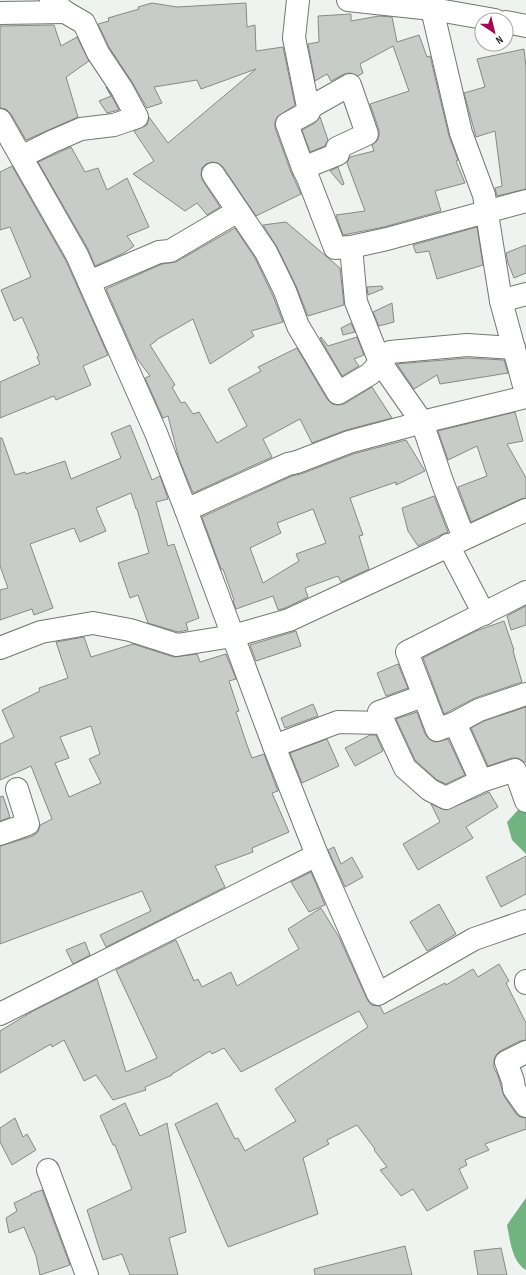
<svg xmlns="http://www.w3.org/2000/svg" width="526" height="1275" font-family="'Sofia Sans Condensed',sans-serif">
	<style>
		.water { fill: #71b481 }
		.building { fill: #c7ccc8; stroke: #868a86; fill-rule: evenodd }
		.lines { fill: none; stroke-linecap: round; stroke-linejoin: round }
		.street-casing { stroke: #737774; stroke-width: 24 }
		.street { stroke: #fff; stroke-width: 22 }
	</style>
	<rect width="100%" height="100%" fill="#eef3ef"/>
	<g class="water">
		<polygon points="526,801 526,854 512,840 507,822"/>
		<path d="M526 1198V1270C512 1262 510 1240 507 1225Z"/>
	</g>
	<g class="building">
		<polygon points="152,3 177,7 246,3 247,27 255,25 256,51 283,47 295,105 277,117 275,122 275,128 291,172 301,194 256,216 223,167 218,163 212,162 206,164 202,168 201,175 203,181 220,207 207,215 197,203 185,211 133,174 154,161 134,131 147,125 149,117 168,143 256,69 201,89 197,80 154,87 162,103 147,108 132,82 109,47 98,24 109,21 108,18 139,9 138,7"/>
		<polygon points="351,14 351,21 379,16 392,17 397,42 419,35 427,57 430,56 449,136 458,160 456,161 465,183 435,191 441,211 384,227 343,235 336,215 365,211 347,163 350,157 374,151 372,145 377,141 379,136 379,130 370,104 409,91 393,46 360,64 363,73 358,76 350,73 344,74 331,81 327,74 315,81 308,44 319,42 318,16"/>
		<polygon points="54,25 61,46 77,37 89,61 66,77 78,117 26,140 11,114 6,109 0,108 0,26"/>
		<polygon points="524,49 526,67 526,189 497,196 495,188 502,186 495,131 476,137 464,93 485,87 477,59"/>
		<polygon points="106,87 111,95 119,110 107,113 99,101 111,96"/>
		<polygon points="320,117 328,140 325,146 310,152 302,130 315,123"/>
		<polygon points="71,147 85,172 98,168 107,190 127,178 149,227 127,236 134,246 124,253 95,266 88,249 38,162"/>
		<polygon points="12,166 66,261 108,355 83,366 91,385 56,400 54,396 0,418 0,382 40,364 37,357 39,356 22,317 14,321 1,290 31,277 10,227 0,230 0,172"/>
		<polygon points="338,167 344,184 342,185 330,171"/>
		<polygon points="286,222 340,268 344,305 308,316 296,286 277,247 263,225"/>
		<polygon points="477,227 483,265 437,279 429,251 416,253 413,245"/>
		<polygon points="235,228 255,258 273,296 283,322 251,331 254,336 210,364 193,319 156,340 156,341 150,345 175,385 172,387 181,403 185,402 193,414 199,412 217,443 247,426 228,389 261,371 258,367 297,348 327,399 332,404 338,405 344,404 372,387 392,418 346,430 312,443 300,419 263,439 272,457 193,493 179,459 168,416 163,418 145,378 150,376 136,357 106,289 162,264 176,262"/>
		<polygon points="526,245 526,273 514,278 508,263 506,253"/>
		<polygon points="382,286 383,289 368,295 367,287"/>
		<polygon points="392,303 394,322 379,326 373,312"/>
		<polygon points="351,323 355,332 343,335 341,328"/>
		<polygon points="321,337 328,346 357,337 364,355 354,359 359,366 342,376 320,338"/>
		<polygon points="467,358 504,360 508,373 440,384 437,375 414,389 397,364"/>
		<polygon points="515,412 523,441 507,444 526,478 526,498 521,499 471,522 458,487 487,476 477,446 448,460 438,431"/>
		<polygon points="130,425 152,480 160,476 168,499 156,502 168,546 174,544 199,618 186,623 188,630 178,632 148,623 138,595 130,598 118,563 149,553 137,509 136,509 131,493 96,508 106,531 80,542 74,528 30,544 53,608 34,615 32,609 0,620 0,590 8,588 0,566 0,438 2,438 15,475 25,472 26,474 65,461 71,479 121,458 111,433"/>
		<path d="M406 440 425 471 396 485V482L350 498 363 535 359 536 369 569 341 582 338 576 305 588 308 597 285 608 278 610 273 596 236 609 233 601 234 600 223 569H221L202 517 292 476 301 474 353 454ZM313 509 326 543 296 554 299 561 263 583 250 548 281 533 277 523Z"/>
		<polygon points="434,496 448,532 443,534 418,546 408,531 402,508"/>
		<polygon points="526,606 526,625 511,630 507,616"/>
		<polygon points="504,621 514,650 513,651 522,682 475,698 444,714 423,658 476,631"/>
		<polygon points="296,631 301,646 256,661 250,645"/>
		<path d="M84 637 91 657 133 644 174 657 197 654 200 662 226 654 236 679 229 681 239 711 236 712 247 745 252 758 264 754 278 791 272 793 289 832 252 848 253 852 215 866 225 887 106 947 100 935 151 911 142 891 0 944V846L33 836 38 832 40 825 52 819 31 766 0 780V744L14 737 2 710 40 691 39 688 68 678 56 642ZM91 726 100 754 89 759 101 783 69 797 55 763 69 758 60 737Z"/>
		<polygon points="398,664 408,688 386,696 377,673"/>
		<polygon points="313,704 318,716 285,728 281,718"/>
		<polygon points="526,707 526,762 524,762 518,758 512,758 488,766 471,728 484,721"/>
		<polygon points="417,712 425,734 429,739 435,742 448,739 465,775 446,784 437,780 415,760 396,719"/>
		<polygon points="370,735 376,735 383,751 355,766 345,748"/>
		<polygon points="327,739 339,766 302,783 290,753"/>
		<polygon points="489,792 498,807 466,827 473,838 418,870 403,844 440,822 431,804 446,810"/>
		<polygon points="3,796 10,817 0,821 0,797"/>
		<polygon points="334,847 341,864 352,857 363,877 345,887 328,850"/>
		<polygon points="526,856 526,894 501,907 486,877"/>
		<polygon points="311,872 325,905 309,912 291,882"/>
		<polygon points="439,904 456,934 427,951 410,922"/>
		<polygon points="321,908 339,937 367,999 371,1005 380,1006 384,1014 445,983 446,985 473,969 478,977 499,964 509,981 506,983 526,1023 526,1040 520,1041 500,1051 496,1055 494,1060 494,1066 493,1066 498,1076 504,1096 516,1114 520,1117 526,1118 526,1129 485,1144 489,1150 465,1160 467,1165 459,1169 468,1188 427,1211 413,1189 401,1196 380,1170 387,1167 374,1150 375,1149 357,1125 327,1140 329,1144 303,1158 318,1214 228,1247 175,1124 217,1103 235,1139 238,1138 245,1151 296,1121 275,1089 368,1027 359,1011 241,1072 224,1048 212,1054 210,1051 172,1074 172,1075 145,1087 146,1090 113,1100 96,1075 84,1081 64,1040 52,1047 51,1044 0,1073 0,1031 33,1011 97,979 126,1072 157,1058 116,970 176,940 194,981 198,979 202,987 231,972 237,986 299,949 288,929"/>
		<polygon points="85,942 90,955 73,964 66,950"/>
		<polygon points="125,1103 140,1136 167,1123 186,1232 169,1238 178,1275 130,1275 122,1254 103,1260 87,1210 132,1189 115,1145 113,1145 100,1116"/>
		<polygon points="15,1118 23,1137 27,1134 36,1150 12,1165 0,1142 0,1128"/>
		<polygon points="42,1190 70,1265 40,1275 36,1256 24,1227 9,1233 6,1218 17,1211 14,1203 31,1195 31,1194"/>
		<polygon points="405,1246 412,1275 315,1275 314,1269"/>
		<polygon points="501,1248 507,1275 478,1275 474,1251"/>
	</g>
	<g class="lines">
		<defs>
			<g id="street">
				<polyline points="298,0 294,38 309,112 287,124 303,168 308,178 335,248 351,247"/>
				<polyline points="348,0 432,9 495,20"/>
				<polyline points="432,9 461,133 484,195 501,301 526,393"/>
				<polyline points="0,13 65,12"/>
				<polyline points="506,22 526,26"/>
				<polyline points="0,120 77,255 156,433 186,510 274,746 317,855 378,994 474,939 526,921"/>
				<polyline points="21,157 51,142 81,129 114,125 137,117 122,89 98,53 84,23 65,12 51,0"/>
				<polyline points="303,168 338,154 337,148 367,134 350,85 309,108"/>
				<polyline points="213,174 266,252 285,291 298,326 338,393 370,374 390,352 467,345 514,348"/>
				<polyline points="89,282 159,252 170,251 238,211"/>
				<polyline points="501,301 526,294"/>
				<polyline points="422,422 380,362 356,302 351,247 387,239 526,201"/>
				<polyline points="186,510 288,464 297,462 349,442 427,421"/>
				<polyline points="464,538 443,484 422,422 526,397"/>
				<polyline points="448,545 484,614"/>
				<polyline points="526,592 407,652 437,730 455,723 481,781 515,770 526,801"/>
				<polyline points="0,648 41,632 93,623 130,630 177,645 233,636 289,620 526,510"/>
				<polyline points="423,696 379,712 405,768 430,790 446,798 481,781"/>
				<polyline points="455,723 479,710 526,694"/>
				<polyline points="274,746 338,722 384,723"/>
				<polyline points="0,834 28,824 17,789"/>
				<polyline points="526,981 526,983"/>
				<polyline points="0,1014 317,855"/>
				<polyline points="526,1052 506,1062 513,1081 514,1089 526,1106"/>
				<polyline points="48,1170 87,1275"/>
			</g>
		</defs>
		<use href="#street" class="street-casing"/>
		<use href="#street" class="street"/>
	</g>
	<g transform="translate(494 32) rotate(145)"><circle r="19" fill="#ffffff" stroke="#a6a7a6"/>
	<path d="M0-3L7 15L0 10L-7 15Z" fill="#9f0a52"/>
	<text y="-6" font-size="11" font-weight="bold" text-anchor="middle" fill="#202221">N</text>
	</g>
</svg>
